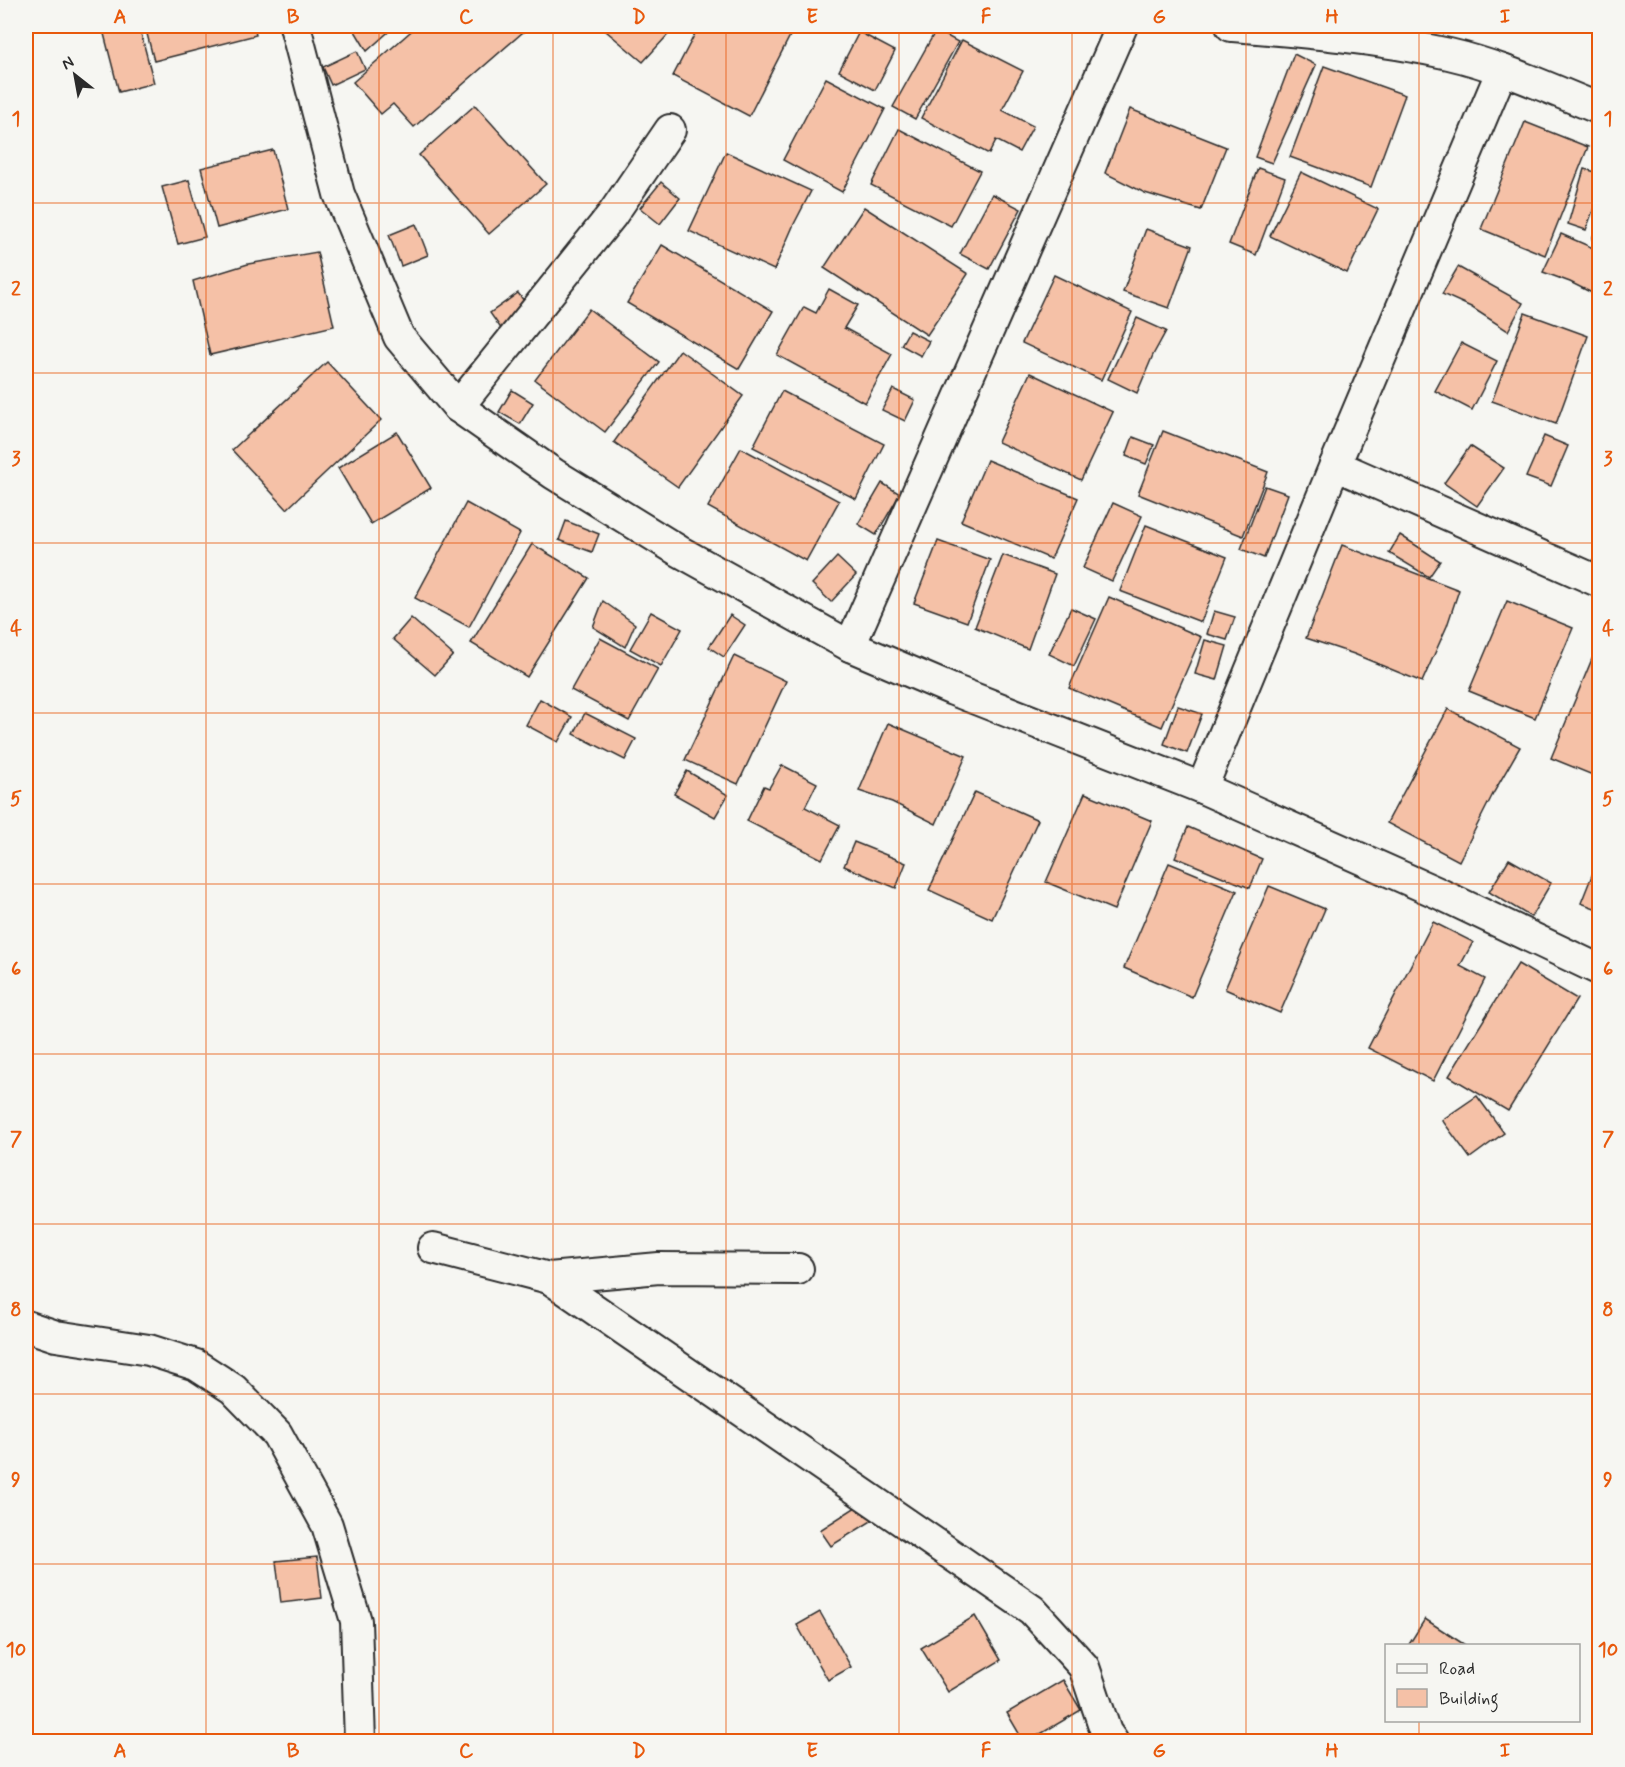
<svg xmlns="http://www.w3.org/2000/svg" width="1625" height="1767" font-family="Mynerve,sans-serif">
	<style>
		.building { fill: #f5c1a7; stroke: #2b2b2b; stroke-width: 1.5 }
		.lines { fill: none; stroke-linecap: round; stroke-linejoin: round }
		.street-casing { stroke: #2b2b2b; stroke-width: 34 }
		.street { stroke: #f6f6f2; stroke-width: 30 }
		.grid { fill: none; stroke: #e8590c; stroke-width: 1.5; stroke-opacity: 0.55 }
		.neatline { fill: none; stroke: #e8590c; stroke-width: 2 }
		.grid-label { font-size: 20px; text-anchor: middle; font-weight: bold; fill: #e8590c }
	</style>
	<rect width="100%" height="100%" fill="#f6f6f2"/>
	<filter id="ink" filterUnits="userSpaceOnUse"><feTurbulence type="fractalNoise" baseFrequency=".0167" numOctaves="2"/><feDisplacementMap in="SourceGraphic" scale="12" xChannelSelector="R" yChannelSelector="G"/><feConvolveMatrix kernelMatrix="1 2 1 2 8 2 1 2 1" color-interpolation-filters="sRGB"/></filter>
	<g filter="url(#ink)">
		<g class="building">
			<polygon points="102,26 139,26 154,83 119,92"/>
			<polygon points="145,26 254,26 256,35 154,61"/>
			<polygon points="352,26 395,26 367,51"/>
			<polygon points="417,26 530,26 414,127 393,104 381,114 353,82"/>
			<polygon points="600,26 676,26 643,62"/>
			<polygon points="699,26 795,26 749,116 673,76"/>
			<polygon points="936,30 958,42 915,119 893,107"/>
			<polygon points="859,32 895,51 875,90 839,71"/>
			<polygon points="962,40 1023,71 1002,110 1033,126 1019,152 996,140 989,154 921,118"/>
			<polygon points="357,51 365,69 331,85 323,67"/>
			<polygon points="1294,54 1316,65 1272,163 1255,157"/>
			<polygon points="1324,66 1405,95 1371,187 1290,157"/>
			<polygon points="826,78 885,109 842,192 783,160"/>
			<polygon points="475,105 546,184 489,234 419,155"/>
			<polygon points="1130,109 1226,147 1201,210 1145,193 1105,173"/>
			<polygon points="1525,122 1588,147 1545,255 1481,229"/>
			<polygon points="899,129 980,171 951,226 871,185"/>
			<polygon points="273,150 288,209 217,228 201,168"/>
			<polygon points="726,152 811,191 794,224 774,270 689,231"/>
			<polygon points="1258,168 1285,178 1256,255 1229,244"/>
			<polygon points="1584,169 1600,173 1597,199 1586,230 1568,224"/>
			<polygon points="1301,172 1378,209 1347,273 1270,236"/>
			<polygon points="189,180 205,237 178,244 162,187"/>
			<polygon points="661,182 680,198 660,224 640,208"/>
			<polygon points="992,194 1021,209 989,269 960,254"/>
			<polygon points="864,207 968,274 927,335 824,268"/>
			<polygon points="1600,218 1600,241 1592,239"/>
			<polygon points="416,224 428,255 401,266 389,235"/>
			<polygon points="1146,229 1192,246 1169,308 1123,292"/>
			<polygon points="1561,234 1600,251 1600,297 1570,282 1543,272"/>
			<polygon points="662,245 773,311 739,369 627,303"/>
			<polygon points="317,252 334,326 210,355 193,281 248,264"/>
			<polygon points="1458,267 1523,303 1508,331 1471,307 1442,294"/>
			<polygon points="1054,275 1132,312 1101,380 1022,343"/>
			<polygon points="829,289 858,305 844,328 892,354 865,403 777,355 804,307 816,313"/>
			<polygon points="518,293 531,310 502,330 490,313"/>
			<polygon points="589,309 659,362 605,432 535,380"/>
			<polygon points="1525,313 1588,336 1556,424 1492,401"/>
			<polygon points="1137,318 1166,331 1153,355 1137,393 1108,379"/>
			<polygon points="909,331 929,341 921,356 901,345"/>
			<polygon points="1461,343 1497,361 1472,410 1435,391"/>
			<polygon points="680,350 743,396 678,487 614,442"/>
			<polygon points="327,362 381,420 287,509 232,450"/>
			<polygon points="1030,373 1113,412 1081,480 998,442"/>
			<polygon points="893,389 915,400 905,421 882,410"/>
			<polygon points="512,390 533,403 520,424 499,412"/>
			<polygon points="782,391 884,444 856,499 753,447"/>
			<polygon points="1163,431 1268,472 1243,536 1138,494"/>
			<polygon points="397,432 431,488 371,524 338,468"/>
			<polygon points="1544,436 1568,446 1551,486 1526,477"/>
			<polygon points="1133,437 1154,445 1146,464 1126,456"/>
			<polygon points="1470,446 1504,468 1477,506 1444,483"/>
			<polygon points="741,448 839,501 806,561 708,507"/>
			<polygon points="987,460 1078,498 1051,559 961,521"/>
			<polygon points="882,483 900,494 876,535 858,524"/>
			<polygon points="1265,486 1288,494 1264,558 1241,549"/>
			<polygon points="466,503 520,533 469,627 415,598"/>
			<polygon points="1113,503 1142,516 1112,581 1083,568"/>
			<polygon points="566,521 599,534 592,552 559,540"/>
			<polygon points="1146,525 1227,557 1201,622 1120,591"/>
			<polygon points="1400,535 1440,561 1429,577 1389,553"/>
			<polygon points="938,541 990,560 967,622 914,603"/>
			<polygon points="532,544 589,578 527,677 471,643"/>
			<polygon points="1342,545 1459,590 1447,626 1422,682 1354,654 1306,638"/>
			<polygon points="1003,555 1055,574 1028,649 975,627"/>
			<polygon points="837,557 856,575 831,602 812,584"/>
			<polygon points="1109,597 1201,637 1162,727 1069,688"/>
			<polygon points="603,601 635,624 625,647 593,627"/>
			<polygon points="1507,601 1573,628 1535,718 1469,691"/>
			<polygon points="1071,608 1096,619 1074,666 1049,654"/>
			<polygon points="1214,611 1235,617 1227,640 1207,634"/>
			<polygon points="651,612 682,629 661,666 630,649"/>
			<polygon points="730,615 745,625 724,657 709,647"/>
			<polygon points="411,618 453,655 435,675 393,639"/>
			<polygon points="600,638 658,669 629,721 571,690"/>
			<polygon points="1205,640 1227,646 1217,680 1195,674"/>
			<polygon points="734,656 786,681 738,784 685,760"/>
			<polygon points="1592,659 1600,662 1600,778 1551,758"/>
			<polygon points="540,699 572,717 558,742 526,725"/>
			<polygon points="1178,706 1202,714 1187,753 1164,744"/>
			<polygon points="1448,709 1520,747 1494,792 1459,861 1387,823"/>
			<polygon points="585,713 636,739 625,760 574,734"/>
			<polygon points="888,723 966,756 936,824 892,802 859,791"/>
			<polygon points="782,765 817,783 805,807 840,825 822,859 747,821 764,786 769,788"/>
			<polygon points="687,771 728,795 715,817 674,794"/>
			<polygon points="975,792 1038,820 992,919 929,890"/>
			<polygon points="1085,793 1152,821 1114,910 1046,882"/>
			<polygon points="1188,827 1262,859 1250,888 1175,857"/>
			<polygon points="854,842 906,863 896,888 844,866"/>
			<polygon points="1600,855 1600,910 1581,903"/>
			<polygon points="1509,859 1551,883 1531,917 1489,892"/>
			<polygon points="1169,863 1237,891 1192,997 1124,968"/>
			<polygon points="1269,886 1325,909 1280,1013 1225,989"/>
			<polygon points="1433,922 1473,942 1460,966 1485,979 1433,1081 1368,1048"/>
			<polygon points="1518,964 1577,999 1508,1111 1449,1076"/>
			<polygon points="1477,1096 1504,1133 1470,1158 1442,1120"/>
			<polygon points="862,1503 873,1520 831,1546 820,1530"/>
			<polygon points="317,1557 322,1598 281,1603 276,1561"/>
			<polygon points="820,1612 851,1667 828,1680 797,1625"/>
			<polygon points="975,1616 1001,1660 948,1692 921,1648"/>
			<polygon points="1425,1619 1465,1645 1465,1646 1408,1646"/>
			<polygon points="1063,1680 1081,1710 1027,1742 1024,1742 1007,1713"/>
		</g>
		<g class="lines">
			<defs>
				<g id="street">
					<polyline points="295,26 339,194 399,337 458,407 554,474 679,551 850,646 953,690 1202,788 1438,893 1600,970"/>
					<path d="M1231 26C1304 32 1378 38 1449 54 1501 66 1550 89 1600 109"/>
					<polyline points="458,407 612,215 670,130"/>
					<polyline points="1335,465 1600,582"/>
					<polyline points="850,646 1122,26"/>
					<polyline points="1202,788 1335,465 1502,70"/>
					<polyline points="433,1248 549,1278 659,1268 798,1269"/>
					<polyline points="549,1278 1032,1610 1084,1667 1106,1732 1113,1742"/>
					<polyline points="26,1326 56,1336 149,1350 196,1365 233,1389 277,1434 327,1525 356,1621 360,1742"/>
				</g>
			</defs>
			<use href="#street" class="street-casing"/>
			<use href="#street" class="street"/>
		</g>
	</g>
	<path class="grid" d="M206 26V1742M379 26V1742M553 26V1742M726 26V1742M899 26V1742M1072 26V1742M1246 26V1742M1419 26V1646M26 203H1600M26 373H1600M26 543H1600M26 713H1600M26 884H1600M26 1054H1600M26 1224H1600M26 1394H1600M26 1564H1600M1419 1720V1742"/>
	<rect width="1625" height="1767" fill="none" stroke="#f6f6f2" stroke-width="66"/>
	<rect x="1385" y="1644" width="195" height="78" fill="#f6f6f2" stroke="#a5a5a2" stroke-width="1.5"/>
	<rect x="1397" y="1664" width="30" height="9" fill="#f6f6f2" stroke="#a5a5a2" stroke-width="1.5"/>
	<text x="1439" y="1674" font-size="18" fill="#2b2b2b">Road</text>
	<rect x="1397" y="1689" width="30" height="18" fill="#f5c1a7" stroke="#a5a5a2" stroke-width="1.5"/>
	<text x="1439" y="1704" font-size="18" fill="#2b2b2b">Building</text>
	<g transform="translate(75 75) rotate(329)" stroke="#f6f6f2" stroke-width="4.5" paint-order="stroke">
	<path d="M0-4.5L10 22L0 15L-10 22Z" fill="#2b2b2b"/>
	<text y="-9" font-size="16" font-weight="bold" text-anchor="middle" fill="#2b2b2b">N</text>
	</g>
	<rect x="33" y="33" width="1559" height="1701" class="neatline"/>
	<g class="grid-label">
		<text x="120" y="23">A</text>
		<text x="293" y="23">B</text>
		<text x="466" y="23">C</text>
		<text x="639" y="23">D</text>
		<text x="812" y="23">E</text>
		<text x="986" y="23">F</text>
		<text x="1159" y="23">G</text>
		<text x="1332" y="23">H</text>
		<text x="1505" y="23">I</text>
		<text x="16" y="125">1</text>
		<text x="1608" y="125">1</text>
		<text x="16" y="295">2</text>
		<text x="1608" y="295">2</text>
		<text x="16" y="465">3</text>
		<text x="1608" y="465">3</text>
		<text x="16" y="635">4</text>
		<text x="1608" y="635">4</text>
		<text x="16" y="805">5</text>
		<text x="1608" y="805">5</text>
		<text x="16" y="975">6</text>
		<text x="1608" y="975">6</text>
		<text x="16" y="1145">7</text>
		<text x="1608" y="1145">7</text>
		<text x="16" y="1316">8</text>
		<text x="1608" y="1316">8</text>
		<text x="16" y="1486">9</text>
		<text x="1608" y="1486">9</text>
		<text x="16" y="1656">10</text>
		<text x="1608" y="1656">10</text>
		<text x="120" y="1757">A</text>
		<text x="293" y="1757">B</text>
		<text x="466" y="1757">C</text>
		<text x="639" y="1757">D</text>
		<text x="812" y="1757">E</text>
		<text x="986" y="1757">F</text>
		<text x="1159" y="1757">G</text>
		<text x="1332" y="1757">H</text>
		<text x="1505" y="1757">I</text>
	</g>
</svg>
